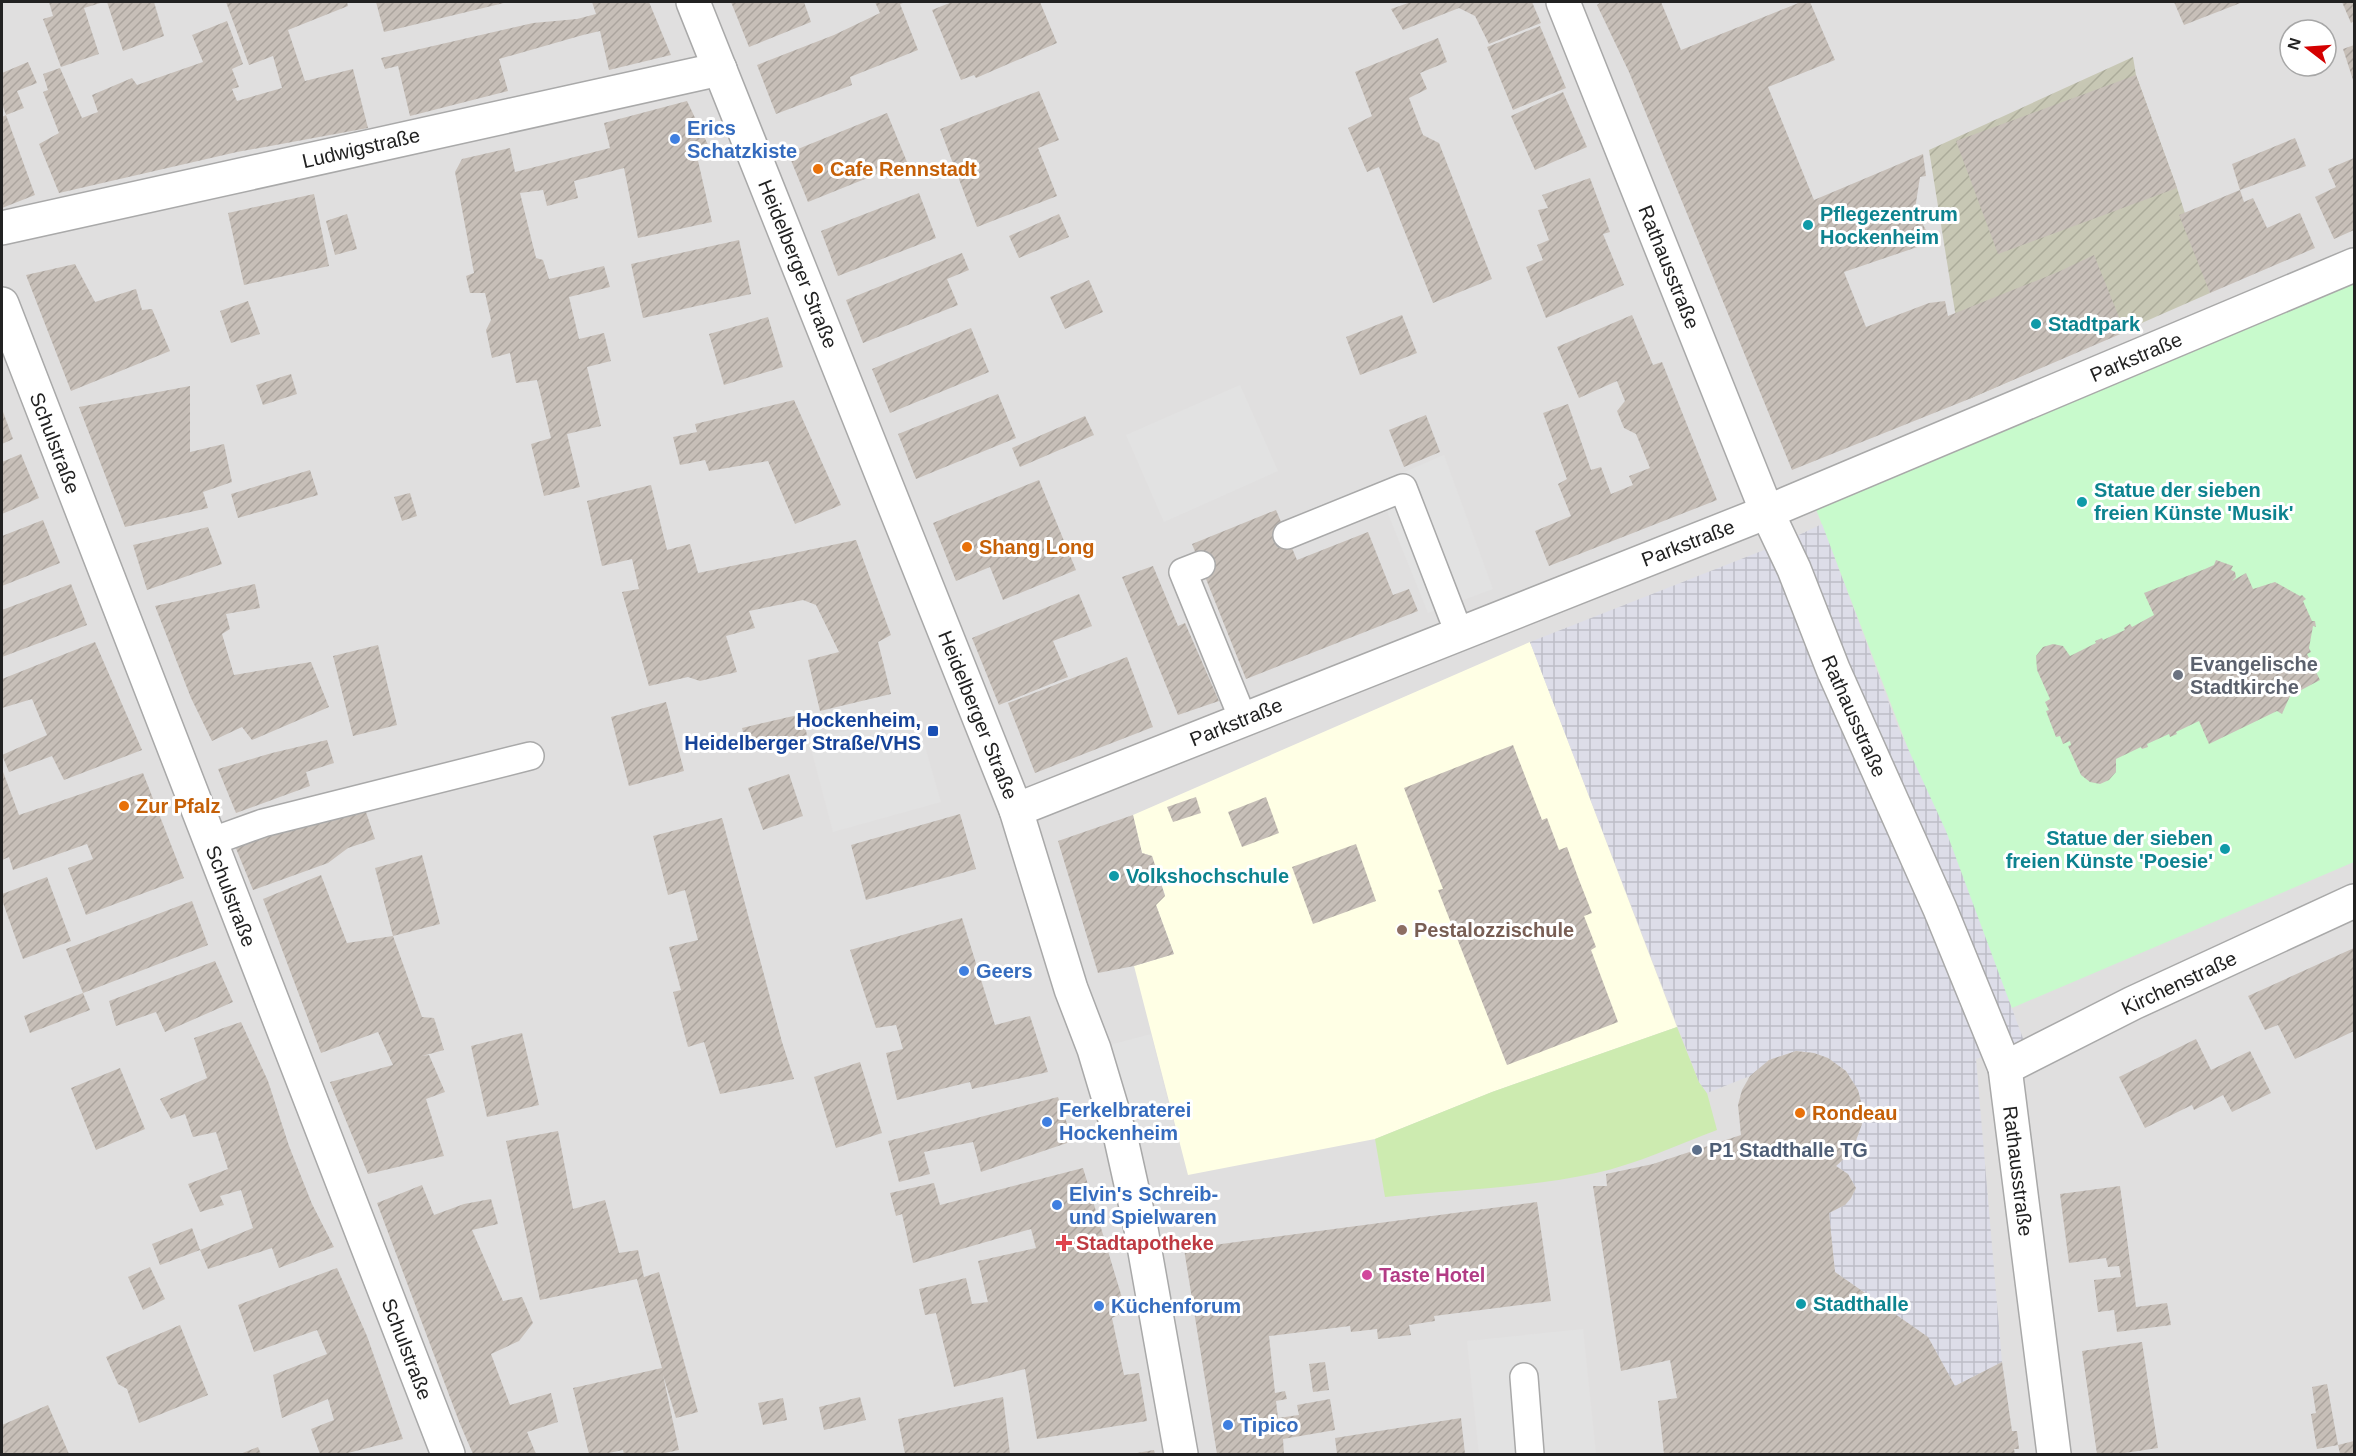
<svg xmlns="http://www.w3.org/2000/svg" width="2356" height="1456" font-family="Arial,sans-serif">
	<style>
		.residential { fill: #e0dfdf; fill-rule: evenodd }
		.education { fill: #ffffe5 }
		.construction { fill: url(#construction-furrows) }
		.grass { fill: #cdebb0 }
		.park { fill: #c8facc }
		.parking { fill: #e2e2e2 }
		.plaza { fill: url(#plaza-grid) }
		.building { fill: url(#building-hatch) }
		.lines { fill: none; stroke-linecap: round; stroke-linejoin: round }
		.service-casing { stroke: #a9a9a9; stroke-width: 30 }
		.minor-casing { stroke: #a9a9a9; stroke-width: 36 }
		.service { stroke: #fff; stroke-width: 27 }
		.minor { stroke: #fff; stroke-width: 33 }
		.shop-dot { fill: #3f7fe0; stroke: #fff; stroke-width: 2 }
		.food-dot { fill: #e8710a; stroke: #fff; stroke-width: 2 }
		.culture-dot { fill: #0f9aa8; stroke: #fff; stroke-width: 2 }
		.worship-dot { fill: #6b7280; stroke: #fff; stroke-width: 2 }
		.transit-dot { fill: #1a4fb4; stroke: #fff; stroke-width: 2 }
		.education-dot { fill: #8d6e63; stroke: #fff; stroke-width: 2 }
		.service-dot { fill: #5c6f8a; stroke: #fff; stroke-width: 2 }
		.health-dot { fill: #e0444e; stroke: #fff; stroke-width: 2 }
		.hotel-dot { fill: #d1479c; stroke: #fff; stroke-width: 2 }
		.labels { text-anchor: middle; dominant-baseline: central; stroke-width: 6; stroke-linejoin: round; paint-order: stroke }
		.shop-label { font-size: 20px; font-weight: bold; fill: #366cbe; stroke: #fff; text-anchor: start }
		.street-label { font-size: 20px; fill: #222; stroke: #fff }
		.food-label { font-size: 20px; font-weight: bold; fill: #c56008; stroke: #fff; text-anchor: start }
		.culture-label { font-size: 20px; font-weight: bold; fill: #0d838f; stroke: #fff; text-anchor: start }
		.worship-label { font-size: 20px; font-weight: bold; fill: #5b616d; stroke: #fff; text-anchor: start }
		.transit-label { font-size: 20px; font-weight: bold; fill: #164399; stroke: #fff; text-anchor: end }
		.education-label { font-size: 20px; font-weight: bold; fill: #785e54; stroke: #fff; text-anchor: start }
		.service-label { font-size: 20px; font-weight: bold; fill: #4e5e75; stroke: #fff; text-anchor: start }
		.health-label { font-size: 20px; font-weight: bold; fill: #be3a42; stroke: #fff; text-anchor: start }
		.hotel-label { font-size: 20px; font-weight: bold; fill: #b23c85; stroke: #fff; text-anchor: start }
	</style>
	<defs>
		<pattern id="construction-furrows" width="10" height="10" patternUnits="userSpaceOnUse" patternTransform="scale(1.5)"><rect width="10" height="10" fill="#c7c7b4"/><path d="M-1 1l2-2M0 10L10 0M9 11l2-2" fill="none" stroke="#abab9a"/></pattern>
		<pattern id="plaza-grid" width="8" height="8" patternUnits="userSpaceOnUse" patternTransform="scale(1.5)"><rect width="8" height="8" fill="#dddde8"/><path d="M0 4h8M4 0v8" fill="none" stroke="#bdbdc7"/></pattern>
		<pattern id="building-hatch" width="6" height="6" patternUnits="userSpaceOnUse" patternTransform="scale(1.5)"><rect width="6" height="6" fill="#c7bfb8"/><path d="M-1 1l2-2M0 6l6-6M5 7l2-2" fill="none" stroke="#aba49e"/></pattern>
	</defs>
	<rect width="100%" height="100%" fill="#f2efe9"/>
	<path class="residential" d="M2 2H2354V1454H2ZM2290 30H2326V66H2290Z"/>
	<polygon class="education" points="1530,642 1677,1027 1492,1092 1375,1139 1188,1175 1134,966 1174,954 1156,905 1165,895 1152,856 1142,853 1133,815"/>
	<polygon class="construction" points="2133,57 2136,75 2177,188 2210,293 1969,399 1929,150"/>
	<path class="grass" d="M1677 1027 1699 1082 1707 1093 1717 1130C1677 1145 1637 1164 1596 1173 1527 1188 1454 1190 1385 1197L1375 1139 1492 1092Z"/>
	<polygon class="park" points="2354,281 2354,862 2012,1008 1967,902 1814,504"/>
	<g class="parking">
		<polygon points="1240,385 1278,471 1164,522 1126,435"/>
		<polygon points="1444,455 1493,589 1428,613 1376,484"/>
		<polygon points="915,712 941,802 833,832 809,741"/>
		<polygon points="1151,1034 1174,1125 1121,1139 1094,1049"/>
		<polygon points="1583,1329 1596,1454 1479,1454 1467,1341"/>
	</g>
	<polygon class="plaza" points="1822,524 1898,727 1946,831 2024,1041 1976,1059 2002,1362 1955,1386 1928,1337 1835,1272 1829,1213 1845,1205 1851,1198 1856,1188 1848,1174 1836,1166 1847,1156 1854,1146 1862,1124 1861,1102 1858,1090 1846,1071 1828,1058 1814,1053 1796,1051 1769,1060 1750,1076 1707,1093 1699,1082 1530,642 1782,543"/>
	<g class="building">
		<polygon points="49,2 104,2 84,8 99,54 61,67 43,19 53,16"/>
		<polygon points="107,2 154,2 164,36 123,51"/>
		<polygon points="226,2 347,2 348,6 288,30 305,81 353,69 368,128 237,152 59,193 39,144 59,133 43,92 48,90 43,74 60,68 82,118 98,112 92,95 132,78 137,85 203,62 192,35 227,21 243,64 232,69 239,87 232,89 237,101 282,88 273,56 249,65"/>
		<polygon points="376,2 508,2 384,32"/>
		<polygon points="592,2 649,2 671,55 609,70 600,31 583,35 499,59 508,91 410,116 398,66 385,69 381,58 533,23 577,19 596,14"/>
		<polygon points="731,2 804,2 811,22 749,47"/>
		<polygon points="875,2 906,2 900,4 918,50 850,77 852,85 776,114 757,65 834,35 880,13"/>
		<polygon points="952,2 1040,2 1057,43 976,78 974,75 961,80 932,10"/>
		<polygon points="1411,2 1532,2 1541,23 1489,44 1475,16 1459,8 1403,30 1391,9"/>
		<polygon points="1601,2 1661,2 1681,50 1801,2 1810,2 1835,60 1768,87 1814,200 1923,154 1926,176 1920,177 1915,209 1932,242 1844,272 1866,327 1929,303 1945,301 1948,316 2058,272 2094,255 2125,332 1969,399 1792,470 1629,72 1597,5"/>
		<polygon points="2174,2 2243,2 2184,25"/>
		<polygon points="2342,2 2354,2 2354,21 2351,23"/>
		<polygon points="1540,26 1566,88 1513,110 1487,47"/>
		<polygon points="1438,38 1447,62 1420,73 1427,89 1409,98 1423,135 1439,143 1492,279 1433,303 1379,167 1367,172 1348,128 1372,116 1355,72"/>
		<polygon points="2354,45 2354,83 2343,49"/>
		<polygon points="28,62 37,83 17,91 24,108 6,115 2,104 2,73"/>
		<polygon points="2136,75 2177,188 1998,254 1956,141"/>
		<polygon points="1039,91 1059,140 1038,148 1057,196 977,227 940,129"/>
		<polygon points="1563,92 1587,147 1535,170 1511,116"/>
		<polygon points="687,101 710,149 696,152 712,222 638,238 624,168 574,181 578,198 547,206 543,190 520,193 536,258 543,260 549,279 604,266 610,287 569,297 579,339 604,333 611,361 587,367 601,426 567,434 580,487 544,496 531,444 551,438 537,380 516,383 510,353 492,358 486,330 491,320 485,293 470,293 466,276 474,273 455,172 462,159 510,148 515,172 610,148 604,123"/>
		<polygon points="887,113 907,162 808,202 788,153"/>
		<polygon points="6,115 35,195 2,208 2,117"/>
		<polygon points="2295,138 2306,166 2240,190 2232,164"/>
		<polygon points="2354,158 2354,230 2334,239 2315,197 2336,187 2328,169"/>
		<polygon points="1590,178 1610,232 1603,234 1624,285 1546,318 1526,267 1543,260 1537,245 1549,240 1538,210 1548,208 1542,195"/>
		<polygon points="2240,190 2244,202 2253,198 2267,228 2300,213 2315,248 2210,293 2179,215"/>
		<polygon points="919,193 936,238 838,276 821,231"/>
		<polygon points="314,194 329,266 244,285 228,213"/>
		<polygon points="347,214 357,249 335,255 326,221"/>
		<polygon points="1059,214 1069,237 1019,258 1009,236"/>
		<polygon points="739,240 751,294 643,318 631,264"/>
		<polygon points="962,253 969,270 947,279 958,305 863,343 846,300"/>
		<polygon points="75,264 95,302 136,289 142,310 152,309 170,351 71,391 26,275"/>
		<polygon points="1089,280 1103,312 1065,329 1050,297"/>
		<polygon points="248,301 260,334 231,343 220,311"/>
		<polygon points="1402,315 1417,353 1360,375 1346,337"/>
		<polygon points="1632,315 1653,365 1662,362 1717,500 1549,566 1535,531 1571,516 1558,484 1567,479 1543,413 1568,404 1591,470 1601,467 1611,494 1633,485 1629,476 1650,468 1636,434 1624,428 1617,411 1625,401 1617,381 1579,398 1557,347"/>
		<polygon points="768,317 783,367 724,385 709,334"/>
		<polygon points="971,328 989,372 890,413 872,369"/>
		<polygon points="291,374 297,394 263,405 256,385"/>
		<polygon points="190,386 190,452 224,444 232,482 203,492 208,508 125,527 79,407"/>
		<polygon points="998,394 1016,438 916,479 898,434"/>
		<polygon points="794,400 841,505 795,524 768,461 709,471 705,460 680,465 673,437 697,432 695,424"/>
		<polygon points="2,409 13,439 2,444"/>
		<polygon points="1426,415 1440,452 1404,467 1389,430"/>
		<polygon points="1085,416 1094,435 1020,467 1012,448"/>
		<polygon points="21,454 39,498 2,514 2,462"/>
		<polygon points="310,470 318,495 238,518 231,494"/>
		<polygon points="1039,480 1076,570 1003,600 990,567 956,581 933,523"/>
		<polygon points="651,485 667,550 690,544 698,573 856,540 891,635 878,642 891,694 820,711 808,660 839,652 816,605 803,600 749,611 755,628 726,636 737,672 700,681 688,677 649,686 622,592 639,589 632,559 602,566 587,501"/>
		<polygon points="410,493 417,516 402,521 394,497"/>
		<polygon points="1276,510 1297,560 1368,532 1393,595 1409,589 1418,611 1246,679 1192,544"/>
		<polygon points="43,520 60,563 2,586 2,536"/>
		<polygon points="208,527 222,564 147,590 133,545"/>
		<polygon points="2216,560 2233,566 2231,570 2235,572 2236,577 2232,581 2246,573 2253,589 2275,582 2300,596 2302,595 2306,599 2303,601 2312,621 2315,621 2316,627 2313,626 2309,648 2311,652 2307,654 2320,680 2290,696 2282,714 2277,711 2209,744 2199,721 2176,732 2177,734 2170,737 2169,734 2147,744 2148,747 2142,749 2141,747 2116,759 2116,772 2109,780 2100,784 2090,782 2081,775 2068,746 2071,745 2070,741 2063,744 2060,736 2056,737 2046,711 2049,710 2045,702 2050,699 2037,670 2036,656 2043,647 2053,644 2063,646 2070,656 2096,643 2095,641 2102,638 2103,640 2125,630 2124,628 2130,624 2132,627 2154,615 2144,593 2205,569 2214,565"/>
		<polygon points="1153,566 1178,626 1185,623 1219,701 1178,715 1122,577"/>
		<polygon points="71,584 87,625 2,657 2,610"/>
		<polygon points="255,584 260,608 226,614 230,629 222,634 234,675 311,662 329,707 252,740 242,727 212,741 191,698 155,606"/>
		<polygon points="1079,594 1092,626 1053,641 1068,677 999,705 972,638"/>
		<polygon points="95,642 142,750 64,780 52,756 9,772 2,755 47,735 32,699 2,708 2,679"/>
		<polygon points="378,645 397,725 353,736 333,656"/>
		<polygon points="1127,657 1153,727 1035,773 1008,703"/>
		<polygon points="666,702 684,771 629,786 611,717"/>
		<polygon points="802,714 807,735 747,749 742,728"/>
		<polygon points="327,740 334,763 306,772 310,786 236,813 218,769 272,753"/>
		<polygon points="1513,745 1542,820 1547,818 1559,850 1567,847 1579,880 1592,913 1584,916 1596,947 1591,950 1618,1022 1507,1065 1438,890 1443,889 1404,788"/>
		<polygon points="2,769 19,815 143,773 184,878 86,915 68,868 93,859 87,844 13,870 9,857 2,860"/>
		<polygon points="789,774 803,816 763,830 748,788"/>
		<polygon points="1196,797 1201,813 1173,822 1167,807"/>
		<polygon points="1266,797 1279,833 1242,847 1228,812"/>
		<polygon points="366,812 375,839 348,848 328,863 253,890 235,846 289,830"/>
		<polygon points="960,814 976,869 866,900 851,845"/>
		<polygon points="1133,815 1142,853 1152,856 1165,896 1156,905 1174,954 1134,966 1098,973 1058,841"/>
		<polygon points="722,818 782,1042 794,1079 720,1094 704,1042 688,1047 673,992 681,990 669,947 698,940 685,890 668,895 653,836"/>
		<polygon points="1356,844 1376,901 1313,924 1292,867"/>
		<polygon points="422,855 440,924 393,936 375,868"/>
		<polygon points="321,875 347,943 393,936 422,1017 434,1018 444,1050 422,1056 429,1055 445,1092 426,1099 444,1156 368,1174 330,1082 393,1065 378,1032 321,1053 263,899"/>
		<polygon points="47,877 71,941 23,959 2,900 2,894"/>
		<polygon points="192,901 208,945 83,993 66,949"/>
		<polygon points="962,918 995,1025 1030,1016 1048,1072 972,1089 970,1082 897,1100 886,1053 903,1049 896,1025 876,1028 850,950"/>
		<polygon points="2354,948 2354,1031 2295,1059 2278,1025 2265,1030 2248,996"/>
		<polygon points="215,961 233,1002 165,1032 156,1012 116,1026 109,1001"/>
		<polygon points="83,993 90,1010 30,1033 24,1016"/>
		<polygon points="241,1022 268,1081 289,1146 312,1204 334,1247 279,1268 272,1248 208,1269 200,1250 253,1228 241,1190 220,1196 224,1205 200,1212 188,1184 228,1169 216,1132 193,1137 185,1114 171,1119 160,1099 207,1078 194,1038"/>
		<polygon points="522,1033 539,1105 487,1117 471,1046"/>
		<polygon points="2196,1039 2211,1070 2250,1051 2271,1093 2232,1112 2223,1095 2194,1110 2192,1105 2145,1128 2119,1077"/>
		<polygon points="1796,1051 1814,1053 1828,1058 1846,1071 1858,1090 1861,1102 1862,1124 1854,1146 1847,1156 1836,1166 1848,1174 1856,1188 1851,1198 1845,1205 1829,1213 1835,1272 1928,1337 1955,1386 2002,1362 2012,1431 2017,1431 2019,1449 2014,1449 2015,1454 1664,1454 1658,1401 1677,1398 1670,1360 1621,1371 1593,1186 1607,1186 1606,1174 1653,1164 1741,1135 1738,1105 1742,1090 1750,1076 1769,1060"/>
		<polygon points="860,1062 882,1133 836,1148 814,1077"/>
		<polygon points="120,1068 145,1129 96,1150 71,1088"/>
		<polygon points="1058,1097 1073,1141 981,1172 973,1142 924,1152 930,1174 899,1182 888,1141"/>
		<polygon points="558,1131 573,1209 605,1200 619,1253 638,1250 644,1277 659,1272 698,1412 676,1418 663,1375 679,1450 660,1454 624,1454 623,1450 604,1454 589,1454 573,1388 662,1368 637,1279 540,1300 506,1141"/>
		<polygon points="1083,1168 1126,1311 1112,1318 1124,1375 1139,1373 1147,1421 1037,1439 1025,1369 954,1387 936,1313 925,1315 919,1289 966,1278 972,1304 988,1302 978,1261 1036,1248 1031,1229 913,1263 902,1214 896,1216 890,1193 934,1183 940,1205"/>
		<polygon points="422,1185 434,1215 464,1204 491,1199 498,1224 472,1230 503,1301 522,1297 533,1323 519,1341 491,1354 510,1405 551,1393 558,1422 527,1432 536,1454 473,1454 460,1424 377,1203"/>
		<polygon points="2120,1186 2136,1307 2167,1303 2171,1325 2117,1332 2114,1310 2098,1312 2094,1280 2121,1277 2119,1266 2108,1267 2106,1258 2069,1263 2060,1194"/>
		<polygon points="1537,1202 1551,1301 1434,1316 1435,1321 1409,1325 1411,1335 1378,1339 1377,1329 1351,1332 1350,1326 1269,1336 1275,1393 1285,1391 1287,1399 1276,1401 1278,1418 1299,1415 1297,1405 1330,1399 1335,1430 1283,1439 1284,1454 1217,1454 1184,1249"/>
		<polygon points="192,1228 200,1250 160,1265 152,1244"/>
		<polygon points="150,1267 165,1299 143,1310 128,1277"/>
		<polygon points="337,1268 367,1336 403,1439 344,1454 320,1454 311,1429 334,1420 328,1399 282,1418 273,1375 327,1354 317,1330 254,1352 238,1305"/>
		<polygon points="180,1325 208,1395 139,1423 127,1389 118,1384 106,1357"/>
		<polygon points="2142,1342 2158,1448 2118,1454 2097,1454 2082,1351"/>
		<polygon points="1325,1362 1329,1390 1313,1392 1309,1364"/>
		<polygon points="2327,1384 2338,1445 2354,1441 2354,1454 2340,1454 2338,1445 2317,1449 2311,1414 2316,1413 2312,1387"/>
		<polygon points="860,1397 866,1420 824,1430 819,1407"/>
		<polygon points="1003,1397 1010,1454 905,1454 898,1419"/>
		<polygon points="783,1398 787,1420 763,1425 758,1403"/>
		<polygon points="48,1405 69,1454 2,1454 2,1425"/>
		<polygon points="1461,1418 1465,1454 1337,1454 1335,1438"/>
		<polygon points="258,1447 261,1454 240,1454"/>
		<polygon points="1154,1450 1155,1454 1137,1454 1137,1453"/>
	</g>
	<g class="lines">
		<defs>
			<g id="service">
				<polyline points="1287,535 1403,488 1459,633"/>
				<polyline points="1201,565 1183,572 1243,719"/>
				<polyline points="210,842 263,823 530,756"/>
				<polyline points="1524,1377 1530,1454"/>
			</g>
			<g id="minor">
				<polyline points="693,2 1016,810 1071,989 1094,1049 1121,1139 1141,1229 1181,1454"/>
				<polyline points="1563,2 1767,512 1794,569 1833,669 1940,909 2005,1068 2054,1454"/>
				<polyline points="2,228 720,69"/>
				<polyline points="2,304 448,1454"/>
				<polyline points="1016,810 1767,512 2354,265"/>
				<polyline points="2005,1068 2133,1003 2354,901"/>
			</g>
		</defs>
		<use href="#service" class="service-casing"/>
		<use href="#minor" class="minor-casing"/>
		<use href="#service" class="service"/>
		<use href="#minor" class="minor"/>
	</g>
	<g class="shop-dot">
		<circle cx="675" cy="139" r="6"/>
		<circle cx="964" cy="971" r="6"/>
		<circle cx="1047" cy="1122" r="6"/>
		<circle cx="1057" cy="1205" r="6"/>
		<circle cx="1099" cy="1306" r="6"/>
		<circle cx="1228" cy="1425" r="6"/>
	</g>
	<g class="food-dot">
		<circle cx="818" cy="169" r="6"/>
		<circle cx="967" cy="547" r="6"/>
		<circle cx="124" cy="806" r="6"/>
		<circle cx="1800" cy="1113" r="6"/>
	</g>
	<g class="culture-dot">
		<circle cx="1808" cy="225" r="6"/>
		<circle cx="2036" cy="324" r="6"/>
		<circle cx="2082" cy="502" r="6"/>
		<circle cx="2225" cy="849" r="6"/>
		<circle cx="1114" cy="876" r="6"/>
		<circle cx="1801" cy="1304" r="6"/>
	</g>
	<circle class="worship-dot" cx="2178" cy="675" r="6"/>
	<rect class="transit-dot" x="927" y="725" width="12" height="12" rx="3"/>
	<circle class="education-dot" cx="1402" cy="930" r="6"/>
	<circle class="service-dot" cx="1697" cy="1150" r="6"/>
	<path class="health-dot" d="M1061 1234h6v6h6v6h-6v6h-6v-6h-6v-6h6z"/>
	<circle class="hotel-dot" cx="1367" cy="1275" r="6"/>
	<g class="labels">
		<g class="shop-label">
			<text x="687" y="128">Erics<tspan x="687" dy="23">Schatzkiste</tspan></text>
			<text x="976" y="971">Geers</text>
			<text x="1059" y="1110">Ferkelbraterei<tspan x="1059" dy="23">Hockenheim</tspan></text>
			<text x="1069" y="1194">Elvin's Schreib-<tspan x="1069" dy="23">und Spielwaren</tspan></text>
			<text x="1111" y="1306">Küchenforum</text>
			<text x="1240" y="1425">Tipico</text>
		</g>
		<g class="street-label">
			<text transform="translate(361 148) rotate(-13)">Ludwigstraße</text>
			<text transform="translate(798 264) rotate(68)">Heidelberger Straße</text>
			<text transform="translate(1669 267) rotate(68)">Rathausstraße</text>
			<text transform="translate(2136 357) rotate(-23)">Parkstraße</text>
			<text transform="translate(55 443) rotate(69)">Schulstraße</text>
			<text transform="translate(1688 543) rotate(-21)">Parkstraße</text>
			<text transform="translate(978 715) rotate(68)">Heidelberger Straße</text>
			<text transform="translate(1854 716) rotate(66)">Rathausstraße</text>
			<text transform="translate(1236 722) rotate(-22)">Parkstraße</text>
			<text transform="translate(231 896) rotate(69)">Schulstraße</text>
			<text transform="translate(2179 983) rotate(-25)">Kirchenstraße</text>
			<text transform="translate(2018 1171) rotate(83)">Rathausstraße</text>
			<text transform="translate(407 1349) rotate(69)">Schulstraße</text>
		</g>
		<g class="food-label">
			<text x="830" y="169">Cafe Rennstadt</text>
			<text x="979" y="547">Shang Long</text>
			<text x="136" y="806">Zur Pfalz</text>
			<text x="1812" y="1113">Rondeau</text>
		</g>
		<g class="culture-label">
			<text x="1820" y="214">Pflegezentrum<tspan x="1820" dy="23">Hockenheim</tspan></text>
			<text x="2048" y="324">Stadtpark</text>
			<text x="2094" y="490">Statue der sieben<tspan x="2094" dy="23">freien Künste 'Musik'</tspan></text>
			<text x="2213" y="838" text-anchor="end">Statue der sieben<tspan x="2213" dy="23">freien Künste 'Poesie'</tspan></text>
			<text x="1126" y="876">Volkshochschule</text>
			<text x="1813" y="1304">Stadthalle</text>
		</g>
		<g class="worship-label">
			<text x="2190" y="664">Evangelische<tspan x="2190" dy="23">Stadtkirche</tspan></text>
		</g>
		<g class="transit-label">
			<text x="921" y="720">Hockenheim,<tspan x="921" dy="23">Heidelberger Straße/VHS</tspan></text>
		</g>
		<g class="education-label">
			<text x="1414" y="930">Pestalozzischule</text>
		</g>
		<g class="service-label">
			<text x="1709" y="1150">P1 Stadthalle TG</text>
		</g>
		<g class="health-label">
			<text x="1076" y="1243">Stadtapotheke</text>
		</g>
		<g class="hotel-label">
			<text x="1379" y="1275">Taste Hotel</text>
		</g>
	</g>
	<rect width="2356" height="1456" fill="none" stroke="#222222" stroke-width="6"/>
	<g transform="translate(2308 48) rotate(287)"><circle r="28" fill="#ffffff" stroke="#a7a7a7" stroke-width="1.5"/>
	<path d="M0-4.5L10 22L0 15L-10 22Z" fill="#d40000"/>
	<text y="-9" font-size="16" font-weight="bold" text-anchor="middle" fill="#222222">N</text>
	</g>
</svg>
